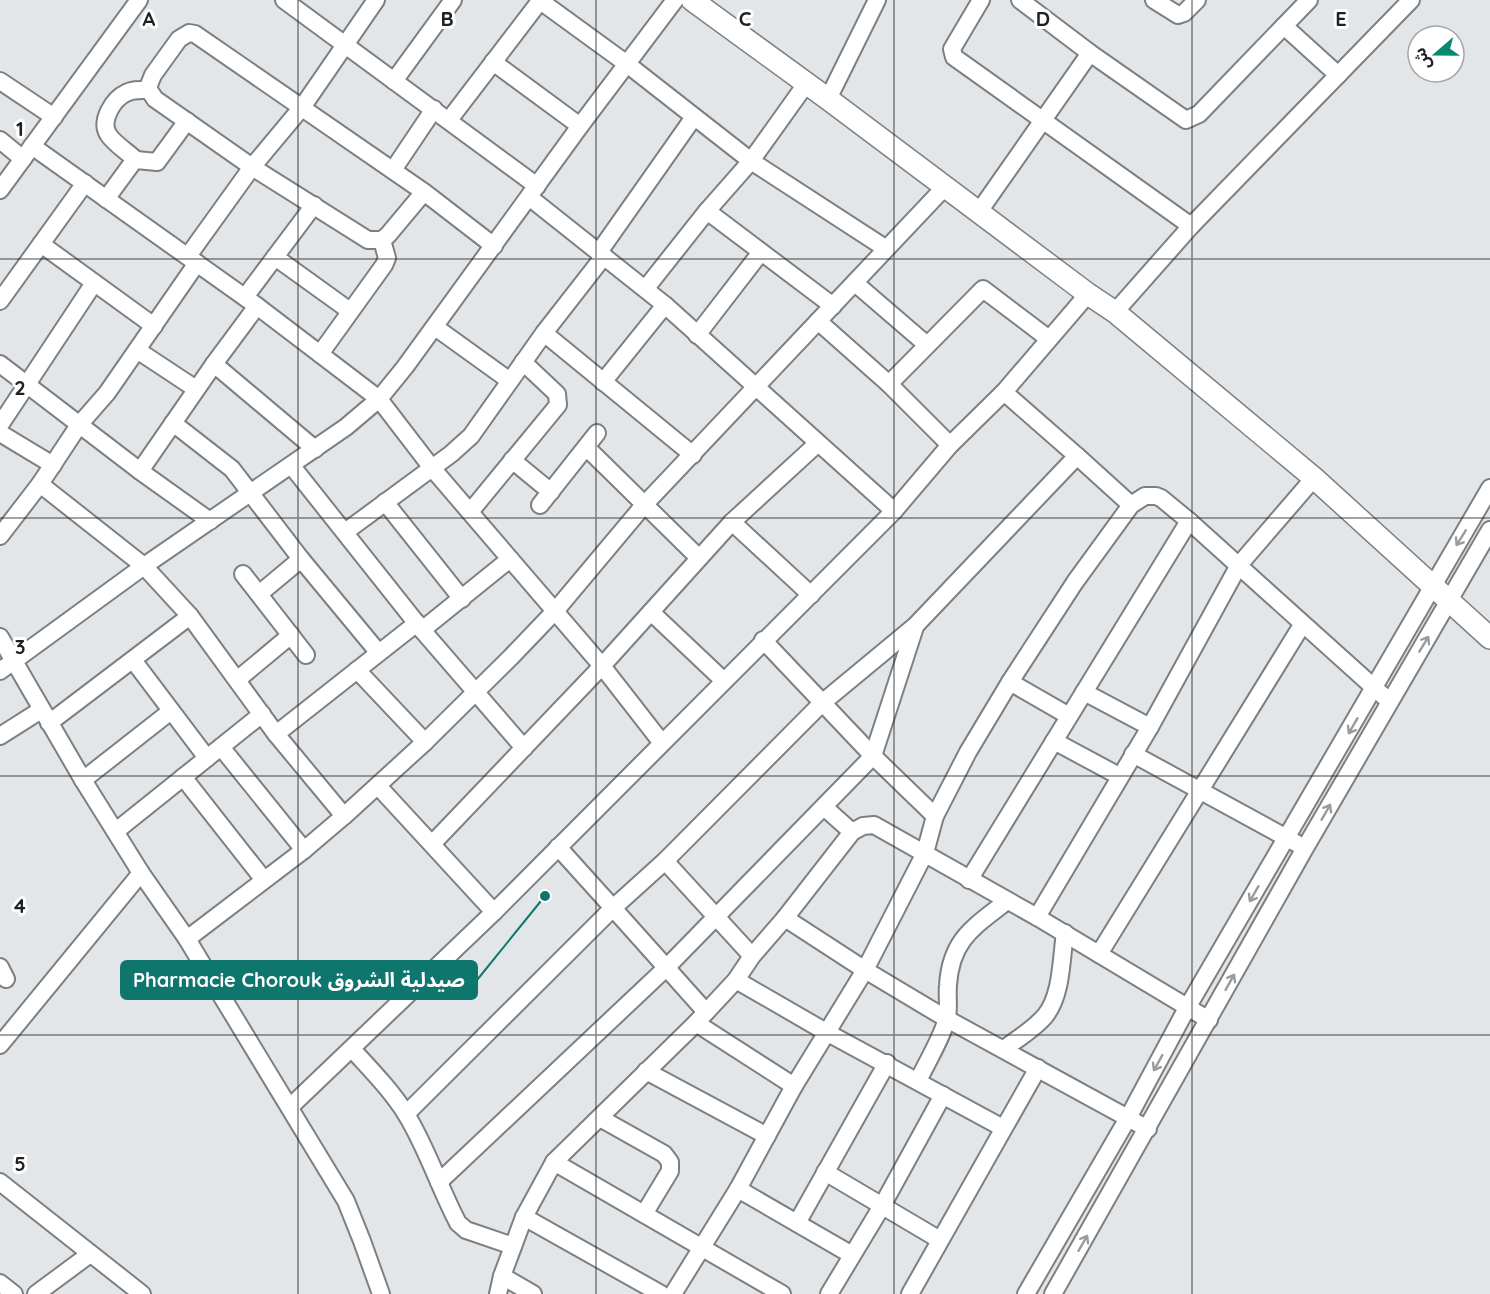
<svg xmlns="http://www.w3.org/2000/svg" width="1490" height="1294" font-family="Quicksand,'Noto Sans Arabic',sans-serif">
	<style>
		.lines { fill: none; stroke-linecap: round; stroke-linejoin: round }
		.minor-casing { stroke: #7d7f81; stroke-width: 20 }
		.major-casing { stroke: #7d7f81; stroke-width: 24 }
		.minor { stroke: #fff; stroke-width: 16 }
		.major { stroke: #fff; stroke-width: 21 }
		.oneway { stroke: #9b9b9c }
		.grid { fill: none; stroke: #202122; stroke-width: 1.5; stroke-opacity: 0.55 }
		.grid-label { font-size: 20px; text-anchor: middle; font-weight: bold; fill: #202122; stroke: #fff; stroke-width: 6; stroke-linejoin: round; paint-order: stroke }
		.leader { fill: none; stroke: #0f766e; stroke-width: 2 }
		.callout-dot { fill: #0f766e; stroke: #fff; stroke-width: 2 }
		.callout { fill: #0f766e; stroke: #0f766e; stroke-width: 2 }
		.callout-label { font-size: 20px; text-anchor: middle; font-weight: bold; fill: #fff }
	</style>
	<rect width="100%" height="100%" fill="#e3e6e8"/>
	<g class="lines">
		<defs>
			<g id="minor">
				<polyline points="284,0 537,186"/>
				<polyline points="539,0 627,64 751,161 885,248"/>
				<polyline points="981,0 952,49 954,57 1191,226"/>
				<polyline points="1020,0 1090,53 1186,120 1199,114 1309,0"/>
				<polyline points="1154,0 1178,15 1184,13 1197,0"/>
				<polyline points="1284,26 1338,75"/>
				<polyline points="493,62 580,126"/>
				<polyline points="0,81 54,117"/>
				<polyline points="394,81 453,0"/>
				<polyline points="828,99 877,0"/>
				<polyline points="449,120 540,1"/>
				<polyline points="0,140 23,159"/>
				<polyline points="32,146 257,306 379,399 432,468 602,666 662,743"/>
				<path d="M136 160C128 152 113 143 108 134 100 121 113 99 126 93 133 89 141 90 149 90"/>
				<polyline points="393,170 434,109"/>
				<polyline points="0,190 139,0"/>
				<polyline points="424,192 388,235 382,240 368,240 252,167 155,99 149,90 149,85 153,75 179,39 189,33 195,34 424,192 494,246"/>
				<polyline points="529,197 665,305 894,511"/>
				<polyline points="106,199 133,162 136,160 157,162 187,121"/>
				<polyline points="707,211 833,306"/>
				<polyline points="978,213 1090,53"/>
				<polyline points="41,244 154,326"/>
				<polyline points="599,252 694,117"/>
				<polyline points="188,256 252,167 303,106 376,0"/>
				<polyline points="275,257 350,311"/>
				<polyline points="855,283 927,345"/>
				<polyline points="646,288 707,211 751,161 806,84"/>
				<polyline points="245,297 314,205"/>
				<polyline points="0,301 85,183"/>
				<polyline points="1115,312 1191,226 1411,0"/>
				<polyline points="818,321 889,384 950,445"/>
				<polyline points="435,327 510,381"/>
				<polyline points="544,333 693,455"/>
				<polyline points="697,335 761,252"/>
				<polyline points="137,350 196,389"/>
				<polyline points="320,354 384,265 387,258 382,240"/>
				<polyline points="0,364 140,471 210,521"/>
				<polyline points="214,364 315,449"/>
				<polyline points="603,382 665,305"/>
				<polyline points="889,384 983,289 1049,339"/>
				<polyline points="173,423 232,469 301,559 378,652"/>
				<polyline points="0,425 94,283"/>
				<polyline points="0,433 53,465"/>
				<polyline points="586,447 699,558"/>
				<polyline points="1077,456 1131,505"/>
				<polyline points="512,460 551,492"/>
				<polyline points="291,465 422,630 524,748"/>
				<polyline points="140,471 214,364 257,306"/>
				<polyline points="40,484 144,566 190,616 276,734 344,816"/>
				<polyline points="385,502 462,599"/>
				<polyline points="540,505 597,433"/>
				<polyline points="470,512 558,405 557,394 523,362"/>
				<polyline points="732,522 811,595"/>
				<polyline points="345,532 451,454 471,436 544,333 604,256"/>
				<polyline points="0,536 40,484 79,425 107,393 197,263"/>
				<polyline points="243,574 306,655"/>
				<polyline points="259,594 301,559"/>
				<polyline points="651,612 724,681"/>
				<polyline points="422,630 510,559"/>
				<polyline points="0,637 83,780 141,873 187,939 346,1201 362,1241 381,1294"/>
				<polyline points="763,640 873,756 935,816"/>
				<polyline points="133,660 207,758"/>
				<polyline points="357,670 425,742"/>
				<polyline points="0,671 144,566 346,427 379,399 405,367 580,126 675,0"/>
				<polyline points="237,680 291,635"/>
				<polyline points="1010,682 1069,716"/>
				<polyline points="1084,692 1150,727"/>
				<polyline points="49,723 190,616"/>
				<polyline points="276,734 417,623"/>
				<polyline points="0,736 41,710"/>
				<polyline points="1054,741 1119,776"/>
				<polyline points="221,747 304,850"/>
				<polyline points="1133,754 1296,843"/>
				<polyline points="183,777 264,880"/>
				<polyline points="83,780 171,711"/>
				<polyline points="378,786 494,912"/>
				<polyline points="824,807 852,832"/>
				<polyline points="116,831 262,714"/>
				<polyline points="432,844 602,666 732,522 818,443"/>
				<polyline points="558,847 613,908 665,861 822,703 915,626 1077,456 1004,392"/>
				<polyline points="665,861 752,956"/>
				<polyline points="969,880 1189,521"/>
				<polyline points="1037,917 1150,727 1239,565 1314,478"/>
				<polyline points="785,918 852,832 863,826 874,825 1037,917 1209,1020"/>
				<polyline points="187,939 304,850 344,816 425,742 511,657 556,610 644,505 944,188"/>
				<polyline points="1099,954 1302,625"/>
				<polyline points="0,967 6,979"/>
				<polyline points="736,980 826,1032 1003,1128"/>
				<polyline points="696,1023 794,1086"/>
				<polyline points="0,1045 141,873"/>
				<path d="M352 1049C371 1070 391 1090 406 1114 427 1148 439 1187 458 1223L466 1230 513 1246"/>
				<path d="M1004 1049C1017 1039 1034 1029 1045 1016 1062 995 1061 960 1065 933"/>
				<polyline points="646,1071 767,1136"/>
				<path d="M918 1081C925 1066 945 1032 947 1017 949 1007 947 995 948 985 951 939 974 927 1007 901"/>
				<polyline points="290,1107 494,912 894,511 950,445 1004,392 1088,294"/>
				<polyline points="406,1114 613,908 706,1012"/>
				<polyline points="600,1118 664,1154 670,1162 670,1171 644,1214"/>
				<polyline points="554,1162 782,1294"/>
				<polyline points="825,1172 940,1240"/>
				<polyline points="0,1182 142,1294"/>
				<polyline points="439,1182 666,968 873,756 915,627"/>
				<polyline points="738,1189 852,1255"/>
				<polyline points="524,1217 661,1294"/>
				<polyline points="797,1223 887,1063"/>
				<polyline points="502,1276 533,1294"/>
				<polyline points="0,1283 14,1294"/>
				<polyline points="36,1294 90,1254"/>
				<polyline points="498,1294 502,1276 524,1217 554,1162 696,1023 736,980 752,956 785,918 865,970 947,1019 1148,1129"/>
				<polyline points="673,1294 738,1189 794,1086 865,970 925,853 935,816 968,752 1010,682 1075,582 1131,505 1145,496 1156,496 1161,498 1189,521 1389,701"/>
				<polyline points="829,1294 882,1206 943,1095"/>
				<polyline points="910,1294 1038,1068"/>
				<polyline points="1026,1294 1128,1118 1187,1008 1490,488"/>
				<polyline points="1053,1294 1305,848 1490,530"/>
			</g>
			<polyline id="major" points="692,0 828,99 1088,294 1115,312 1314,478 1490,638"/>
		</defs>
		<use href="#minor" class="minor-casing"/>
		<use href="#major" class="major-casing"/>
		<use href="#minor" class="minor"/>
		<use href="#major" class="major"/>
	</g>
	<defs><path id="oneway-shaft" d="M-6 0H5M1.5-3L5.5 0L1.5 3" fill="none" stroke-width="1.6" stroke-linecap="round" stroke-linejoin="round" transform="scale(1.5)"/></defs>
	<g class="oneway">
		<use href="#oneway-shaft" transform="translate(1461 538) rotate(122)"/>
		<use href="#oneway-shaft" transform="translate(1424 644) rotate(-59)"/>
		<use href="#oneway-shaft" transform="translate(1353 726) rotate(120)"/>
		<use href="#oneway-shaft" transform="translate(1326 812) rotate(-60)"/>
		<use href="#oneway-shaft" transform="translate(1254 894) rotate(120)"/>
		<use href="#oneway-shaft" transform="translate(1230 982) rotate(-61)"/>
		<use href="#oneway-shaft" transform="translate(1158 1063) rotate(119)"/>
		<use href="#oneway-shaft" transform="translate(1083 1243) rotate(-60)"/>
	</g>
	<path class="grid" d="M298 0V1294M596 0V1294M894 0V1294M1192 0V1294M0 259H1490M0 518H1490M0 776H1490M0 1035H1490"/>
	<g class="grid-label">
		<text x="149" y="26">A</text>
		<text x="447" y="26">B</text>
		<text x="745" y="26">C</text>
		<text x="1043" y="26">D</text>
		<text x="1341" y="26">E</text>
		<text x="20" y="136">1</text>
		<text x="20" y="395">2</text>
		<text x="20" y="654">3</text>
		<text x="20" y="913">4</text>
		<text x="20" y="1171">5</text>
	</g>
	<path class="leader" d="M545 896L477 980"/>
	<circle class="callout-dot" cx="545" cy="896" r="6"/>
	<rect class="callout" x="121" y="961" width="356" height="38" rx="6"/>
	<g class="callout-label">
		<text x="299" y="987">Pharmacie Chorouk صيدلية الشروق</text>
	</g>
	<g transform="translate(1436 54) rotate(250)"><circle r="28" fill="#ffffff" stroke="#a6a6a7" stroke-width="1.5"/>
	<path d="M0-4.5L10 22L0 15L-10 22Z" fill="#06896e"/>
	<text y="-9" font-size="16" font-weight="bold" text-anchor="middle" fill="#202122">ش</text>
	</g>
</svg>
